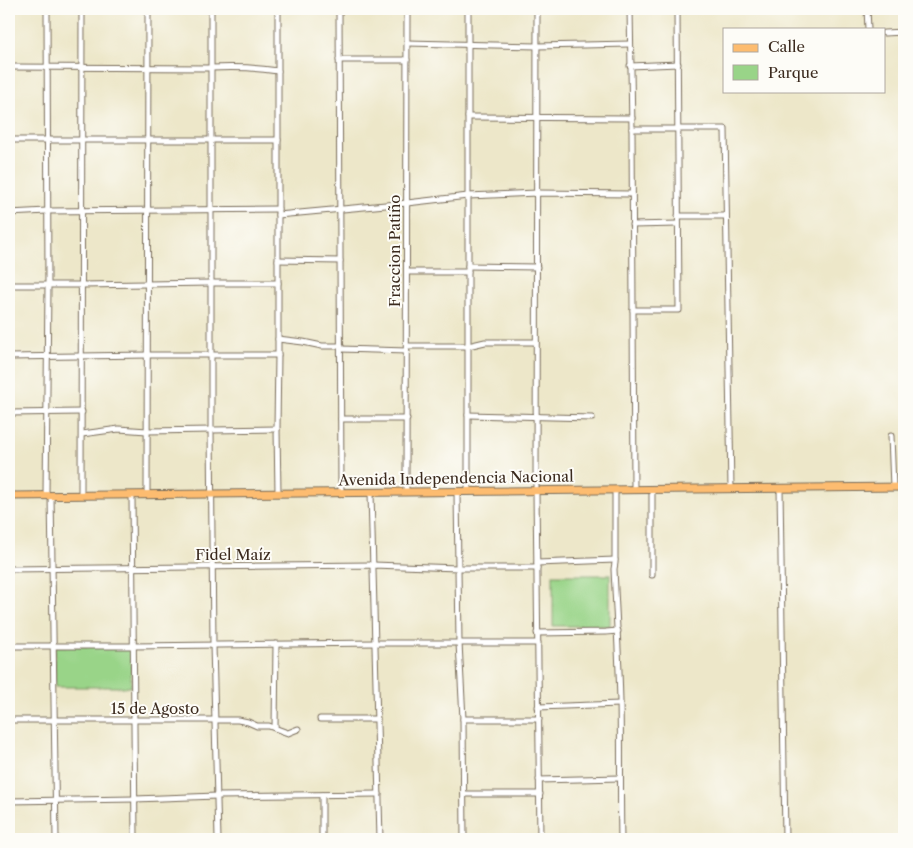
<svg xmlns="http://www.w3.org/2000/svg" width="913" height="848" font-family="'Libre Caslon Text',serif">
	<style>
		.green { fill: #99d488; stroke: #6a7f53 }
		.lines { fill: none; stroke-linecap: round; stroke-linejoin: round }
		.minor-casing { stroke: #796c5a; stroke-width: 7 }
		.major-casing { stroke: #796c5a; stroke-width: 9 }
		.minor { stroke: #fff; stroke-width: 5 }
		.major { stroke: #fdbc6f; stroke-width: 7 }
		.labels { text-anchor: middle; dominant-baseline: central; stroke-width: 4; stroke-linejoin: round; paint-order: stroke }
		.street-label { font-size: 15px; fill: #3b2a1e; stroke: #fdfcf7 }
	</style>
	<rect width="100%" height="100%" fill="#fdfcf7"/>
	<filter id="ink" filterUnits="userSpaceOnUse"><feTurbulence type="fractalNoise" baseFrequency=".02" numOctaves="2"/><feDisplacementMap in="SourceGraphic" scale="10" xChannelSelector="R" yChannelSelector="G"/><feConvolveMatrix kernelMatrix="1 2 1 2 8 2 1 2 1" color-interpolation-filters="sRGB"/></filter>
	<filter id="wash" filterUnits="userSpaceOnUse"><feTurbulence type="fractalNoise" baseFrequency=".0096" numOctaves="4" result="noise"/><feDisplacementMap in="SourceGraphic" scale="20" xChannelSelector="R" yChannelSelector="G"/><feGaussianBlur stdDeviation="1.12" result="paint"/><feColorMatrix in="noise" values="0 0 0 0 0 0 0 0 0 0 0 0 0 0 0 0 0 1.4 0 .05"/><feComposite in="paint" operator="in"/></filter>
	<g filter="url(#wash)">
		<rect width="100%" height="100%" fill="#ede7c9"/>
		<g class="green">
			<rect x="553" y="575" width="57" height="51"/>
			<polygon points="55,646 131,647 131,687 55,687"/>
		</g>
	</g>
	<g filter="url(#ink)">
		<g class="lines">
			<defs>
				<g id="minor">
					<polyline points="211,9 211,430 213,645 218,839"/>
					<polyline points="278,9 278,355 277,429 278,493"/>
					<polyline points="339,9 341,493"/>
					<polyline points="537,9 536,491 540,839"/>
					<polyline points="630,9 632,129 634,490"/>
					<polyline points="867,9 868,29"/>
					<polyline points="884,33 904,32"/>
					<polyline points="407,43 537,46 630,44"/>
					<polyline points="339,60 407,60"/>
					<polyline points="630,66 678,64"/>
					<path d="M9 67 211 68C235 67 254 67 278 71"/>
					<polyline points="468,117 632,118"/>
					<polyline points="632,129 725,129 731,489"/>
					<polyline points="9,140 278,140"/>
					<polyline points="9,213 47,211 278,209"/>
					<polyline points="278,215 407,203 468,196 537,193 632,194"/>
					<polyline points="678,216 726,216"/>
					<polyline points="632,225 678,224"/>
					<polyline points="278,260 340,261"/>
					<polyline points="468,266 537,267"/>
					<polyline points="407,272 468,272"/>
					<polyline points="9,285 82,285 211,283 278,283"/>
					<polyline points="633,310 679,310 677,9"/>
					<polyline points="278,339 303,342 322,346 341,346"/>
					<polyline points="407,346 468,346 485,342 536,342"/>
					<polyline points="341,349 407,351"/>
					<polyline points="9,357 148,355 278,355"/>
					<polyline points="9,413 82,412"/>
					<polyline points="468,415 592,418"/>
					<polyline points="341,419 407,419"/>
					<polyline points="82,434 119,429 147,431 277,429"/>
					<polyline points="891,436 893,487"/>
					<polyline points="780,488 785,839"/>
					<path d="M615 490V563L614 569C616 613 619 657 620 702 621 748 620 793 621 839"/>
					<polyline points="652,490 652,575"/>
					<polyline points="406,492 407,9"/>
					<polyline points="457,492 459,643 463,719 464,839"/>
					<polyline points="468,492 468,9"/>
					<polyline points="371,493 380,839"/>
					<polyline points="46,495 48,285 47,9"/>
					<polyline points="51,495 56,839"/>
					<polyline points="81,495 82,9"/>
					<polyline points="132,495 135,839"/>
					<polyline points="147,495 148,9"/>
					<polyline points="537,563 615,560"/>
					<polyline points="9,569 373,565 458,568 537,568"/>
					<polyline points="537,633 606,632 618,631"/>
					<polyline points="9,646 133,646 375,643 538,643"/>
					<polyline points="538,707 620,704"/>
					<polyline points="320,719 377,719"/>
					<polyline points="463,719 539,719"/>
					<polyline points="9,720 238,720 248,722 257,726 269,726 285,732 288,733 298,729"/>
					<polyline points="275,728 276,644"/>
					<polyline points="539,780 620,778"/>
					<polyline points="464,794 540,794"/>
					<polyline points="322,795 322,839"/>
					<polyline points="9,801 135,799 217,796 379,794"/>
				</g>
				<polyline id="major" points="9,496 904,487"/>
			</defs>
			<use href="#minor" class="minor-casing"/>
			<use href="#major" class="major-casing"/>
			<use href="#minor" class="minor"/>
			<use href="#major" class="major"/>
		</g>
	</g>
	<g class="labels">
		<g class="street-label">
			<text transform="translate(394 251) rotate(-90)">Fraccion Patiño</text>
			<text transform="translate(456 478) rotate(-1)">Avenida Independencia Nacional</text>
			<text x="233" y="554">Fidel Maíz</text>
			<text x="155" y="708">15 de Agosto</text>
		</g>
	</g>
	<rect width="913" height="848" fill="none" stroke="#fdfcf7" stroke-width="30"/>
	<rect x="723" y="28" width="162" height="65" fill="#fdfcf7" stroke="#afa8a0"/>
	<rect x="733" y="44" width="25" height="8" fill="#fdbc6f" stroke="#afa8a0"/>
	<text x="768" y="52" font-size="15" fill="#3b2a1e">Calle</text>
	<rect x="733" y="65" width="25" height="15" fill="#99d488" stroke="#afa8a0"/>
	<text x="768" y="78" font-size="15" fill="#3b2a1e">Parque</text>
</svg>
